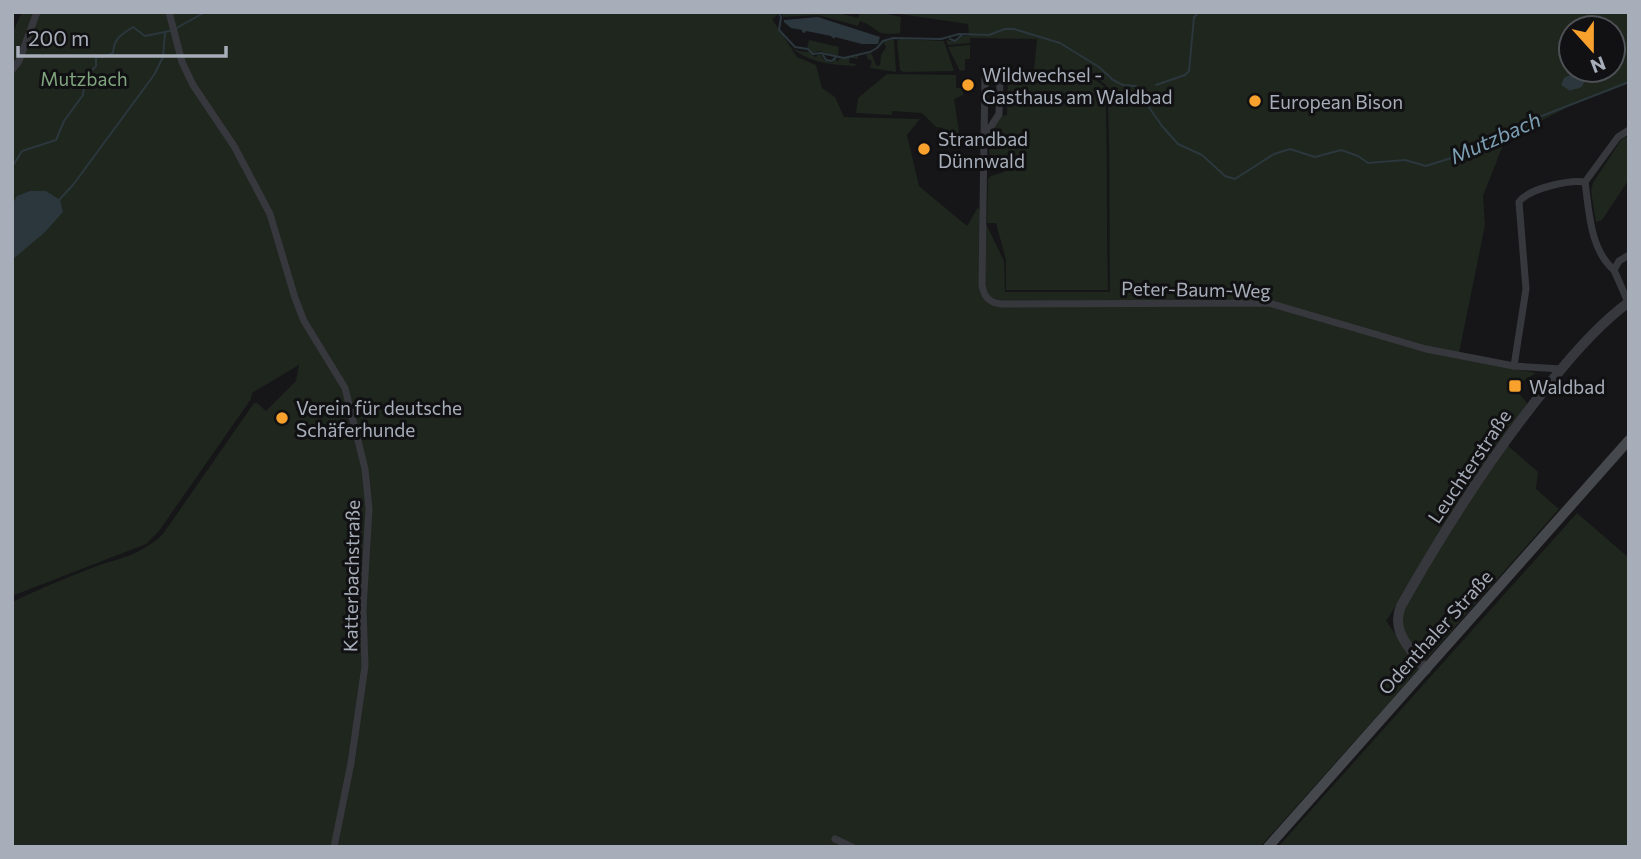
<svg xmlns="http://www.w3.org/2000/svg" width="1641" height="859" font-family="Commissioner,sans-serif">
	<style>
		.green { fill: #1e261e; fill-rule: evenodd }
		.water { fill: #2b373d }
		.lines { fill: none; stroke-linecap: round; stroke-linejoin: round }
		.stream { stroke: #2b373d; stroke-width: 2 }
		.minor { stroke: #37383d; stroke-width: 7 }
		.tertiary { stroke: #37383d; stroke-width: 10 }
		.secondary { stroke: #45484d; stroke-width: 10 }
		.poi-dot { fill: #f9a12d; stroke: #111113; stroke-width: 2.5 }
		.labels { text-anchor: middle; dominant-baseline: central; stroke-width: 6; stroke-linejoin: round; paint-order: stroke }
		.poi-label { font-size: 19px; fill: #a7aeb9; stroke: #111113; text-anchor: start }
		.park-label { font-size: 19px; fill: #7fa47e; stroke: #111113 }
		.street-label { font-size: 19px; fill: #a7aeb9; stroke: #111113 }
		.water-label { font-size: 21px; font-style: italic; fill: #7da0b5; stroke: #111113 }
	</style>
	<rect width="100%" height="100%" fill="#161618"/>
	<g class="green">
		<path d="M22 12H782L772 19 797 57 816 65 822 88 835 97 844 117 920 119 907 135 919 186 967 226 978 207 1004 261 1005 292H1110C1109 223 1111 155 1107 86L1087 70H1034L1037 39 970 38V43L948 45 946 40 955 42 963 36H969L968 24 886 12H1629V83L1577 102 1505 140 1483 196 1485 225 1458 358 1536 373 1513 387 1528 404 1502 440 1386 621 1420 668 1260 847H12V602C37 590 63 579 89 569 120 557 137 558 163 534L254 403H257L266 411 296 381 299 365 252 393 251 399 159 531 146 544 12 596V34ZM1571 28H1613V70H1571Z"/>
		<path d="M785 12H843V14L858 18 860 12H879L901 17 900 33C873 37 879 27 860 21L858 26 818 15 783 17 782 14Z"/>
		<polygon points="894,39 896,72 870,68 872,61 868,59 866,55 871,53 877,66 880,65 881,55 886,47 883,42"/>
		<polygon points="901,39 944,41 954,71 904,72 900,70 897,41"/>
		<polygon points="809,40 839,47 838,56 819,51 814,53 807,47"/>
		<polygon points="970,45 970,59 965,59 965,70 960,71 948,47"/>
		<path d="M791 47 799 51 810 52 815 57 820 54 825 61 833 63 835 58 838 62 839 59 858 56V59L850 58 849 63 856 64 855 66C833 65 808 63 791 47Z"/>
		<path d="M1086 73 1105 87C1108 155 1106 222 1108 290H1006V260L996 223H987L988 179 991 176 1004 172 1003 165 989 159 990 133 1001 116 1007 115 1008 74Z"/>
		<polygon points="887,74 956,75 956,88 963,88 963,95 954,99 961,145 953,144 952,141 943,141 943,128 936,127 922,113 892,111 892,115 856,113 858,98"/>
		<polygon points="1629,135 1629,179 1602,220 1596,222 1591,191 1593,183 1621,140"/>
		<polygon points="1506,444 1538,472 1536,489 1559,509 1424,662 1403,632 1402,612 1423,574"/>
		<polygon points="1577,513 1629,558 1629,847 1278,847"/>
	</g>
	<g class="water">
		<polygon points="818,17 880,37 878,44 862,44 835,37 834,39 831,36 806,31 805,33 802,32 802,30 791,28 784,22 784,20"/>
		<path d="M1572 70H1575L1574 74 1584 81C1583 91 1576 87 1570 91L1561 85 1564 78 1572 74Z"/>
		<polygon points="30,191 46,191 60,200 63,212 44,233 12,260 12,205 17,196"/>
	</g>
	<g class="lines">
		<g class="stream">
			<polyline points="779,12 781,17 779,30 795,47 808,49 813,54 821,53 844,58 870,52 877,48 883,41 893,38 941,39 959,34 989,35 1005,29 1014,29 1060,43 1099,67 1113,80 1123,85 1136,86 1142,91 1146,103 1162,126 1178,144 1202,155 1225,176 1235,179 1274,154 1290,149 1315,157 1341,150 1358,156 1368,163 1405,160 1426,166 1470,152 1489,140 1526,125 1534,119 1629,82"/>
			<polyline points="175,29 205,12"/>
			<polyline points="950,39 955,41 962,35"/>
			<polyline points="823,55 826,60 832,61 836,57"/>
			<polyline points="1156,85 1185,75 1189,71 1194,17 1199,12"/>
			<path d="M12 167 22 151 56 140 64 121 83 95 85 78 96 66V57H103L113 53C114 38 121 35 133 27L145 36 170 31"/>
			<polyline points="59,200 73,185 154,75 163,57 165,33"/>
		</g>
		<g class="minor">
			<polyline points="169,12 182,62 193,85 234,146 270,214 295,298 304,321 345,388 365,469 369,509 363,609 365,666 351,763 334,847"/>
			<polyline points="12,70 19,61 37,12"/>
			<polygon points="989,74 994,74 1000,79 999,114 984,137 985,78"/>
			<path d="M984 137 982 285C984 297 989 303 1002 304L1269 303 1426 349 1514 366 1561 369"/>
			<path d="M1614 270C1590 250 1589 211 1585 182L1618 137 1629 130"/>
			<polyline points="1628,302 1614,270 1619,261 1629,255"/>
			<path d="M1514 366 1526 289 1519 202C1529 188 1569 180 1585 182"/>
			<polyline points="835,839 852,847"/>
		</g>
		<path class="tertiary" d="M1426 670C1411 649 1390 632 1401 606 1445 528 1494 452 1550 383 1573 354 1599 324 1629 302"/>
		<polyline class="secondary" points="1268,847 1629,440"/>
	</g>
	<g class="poi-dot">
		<circle cx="968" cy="85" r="7"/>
		<circle cx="1255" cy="101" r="7"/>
		<circle cx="924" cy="149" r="7"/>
		<rect x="1508" y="379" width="14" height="14" rx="3.5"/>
		<circle cx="282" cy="418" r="7"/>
	</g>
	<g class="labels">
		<g class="poi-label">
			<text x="982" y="74">Wildwechsel -<tspan x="982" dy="22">Gasthaus am Waldbad</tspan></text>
			<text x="1269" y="101">European Bison</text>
			<text x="938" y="138">Strandbad<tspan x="938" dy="22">Dünnwald</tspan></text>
			<text x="1529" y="386">Waldbad</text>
			<text x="296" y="407">Verein für deutsche<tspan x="296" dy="22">Schäferhunde</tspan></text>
		</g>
		<g class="park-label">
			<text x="84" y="78">Mutzbach</text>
		</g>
		<g class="street-label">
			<text transform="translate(1196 289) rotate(1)">Peter-Baum-Weg</text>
			<text transform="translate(1469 466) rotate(-56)">Leuchterstraße</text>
			<text transform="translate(351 576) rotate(-89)">Katterbachstraße</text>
			<text transform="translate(1435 632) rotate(-48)">Odenthaler Straße</text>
		</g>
		<g class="water-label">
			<text transform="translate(1495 137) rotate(-24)">Mutzbach</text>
		</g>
	</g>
	<rect width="1641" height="859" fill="none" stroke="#a7aeb9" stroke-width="28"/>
	<g transform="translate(1592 49) rotate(159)"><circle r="33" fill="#111113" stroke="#4d5055" stroke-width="2"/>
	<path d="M0-5L12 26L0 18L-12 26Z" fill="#f9a12d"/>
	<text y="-10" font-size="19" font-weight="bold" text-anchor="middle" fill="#a7aeb9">N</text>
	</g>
	<path d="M18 46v10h208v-10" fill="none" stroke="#a7aeb9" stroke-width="3.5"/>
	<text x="28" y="46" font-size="21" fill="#a7aeb9" stroke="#111113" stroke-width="5" paint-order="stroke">200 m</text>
</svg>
